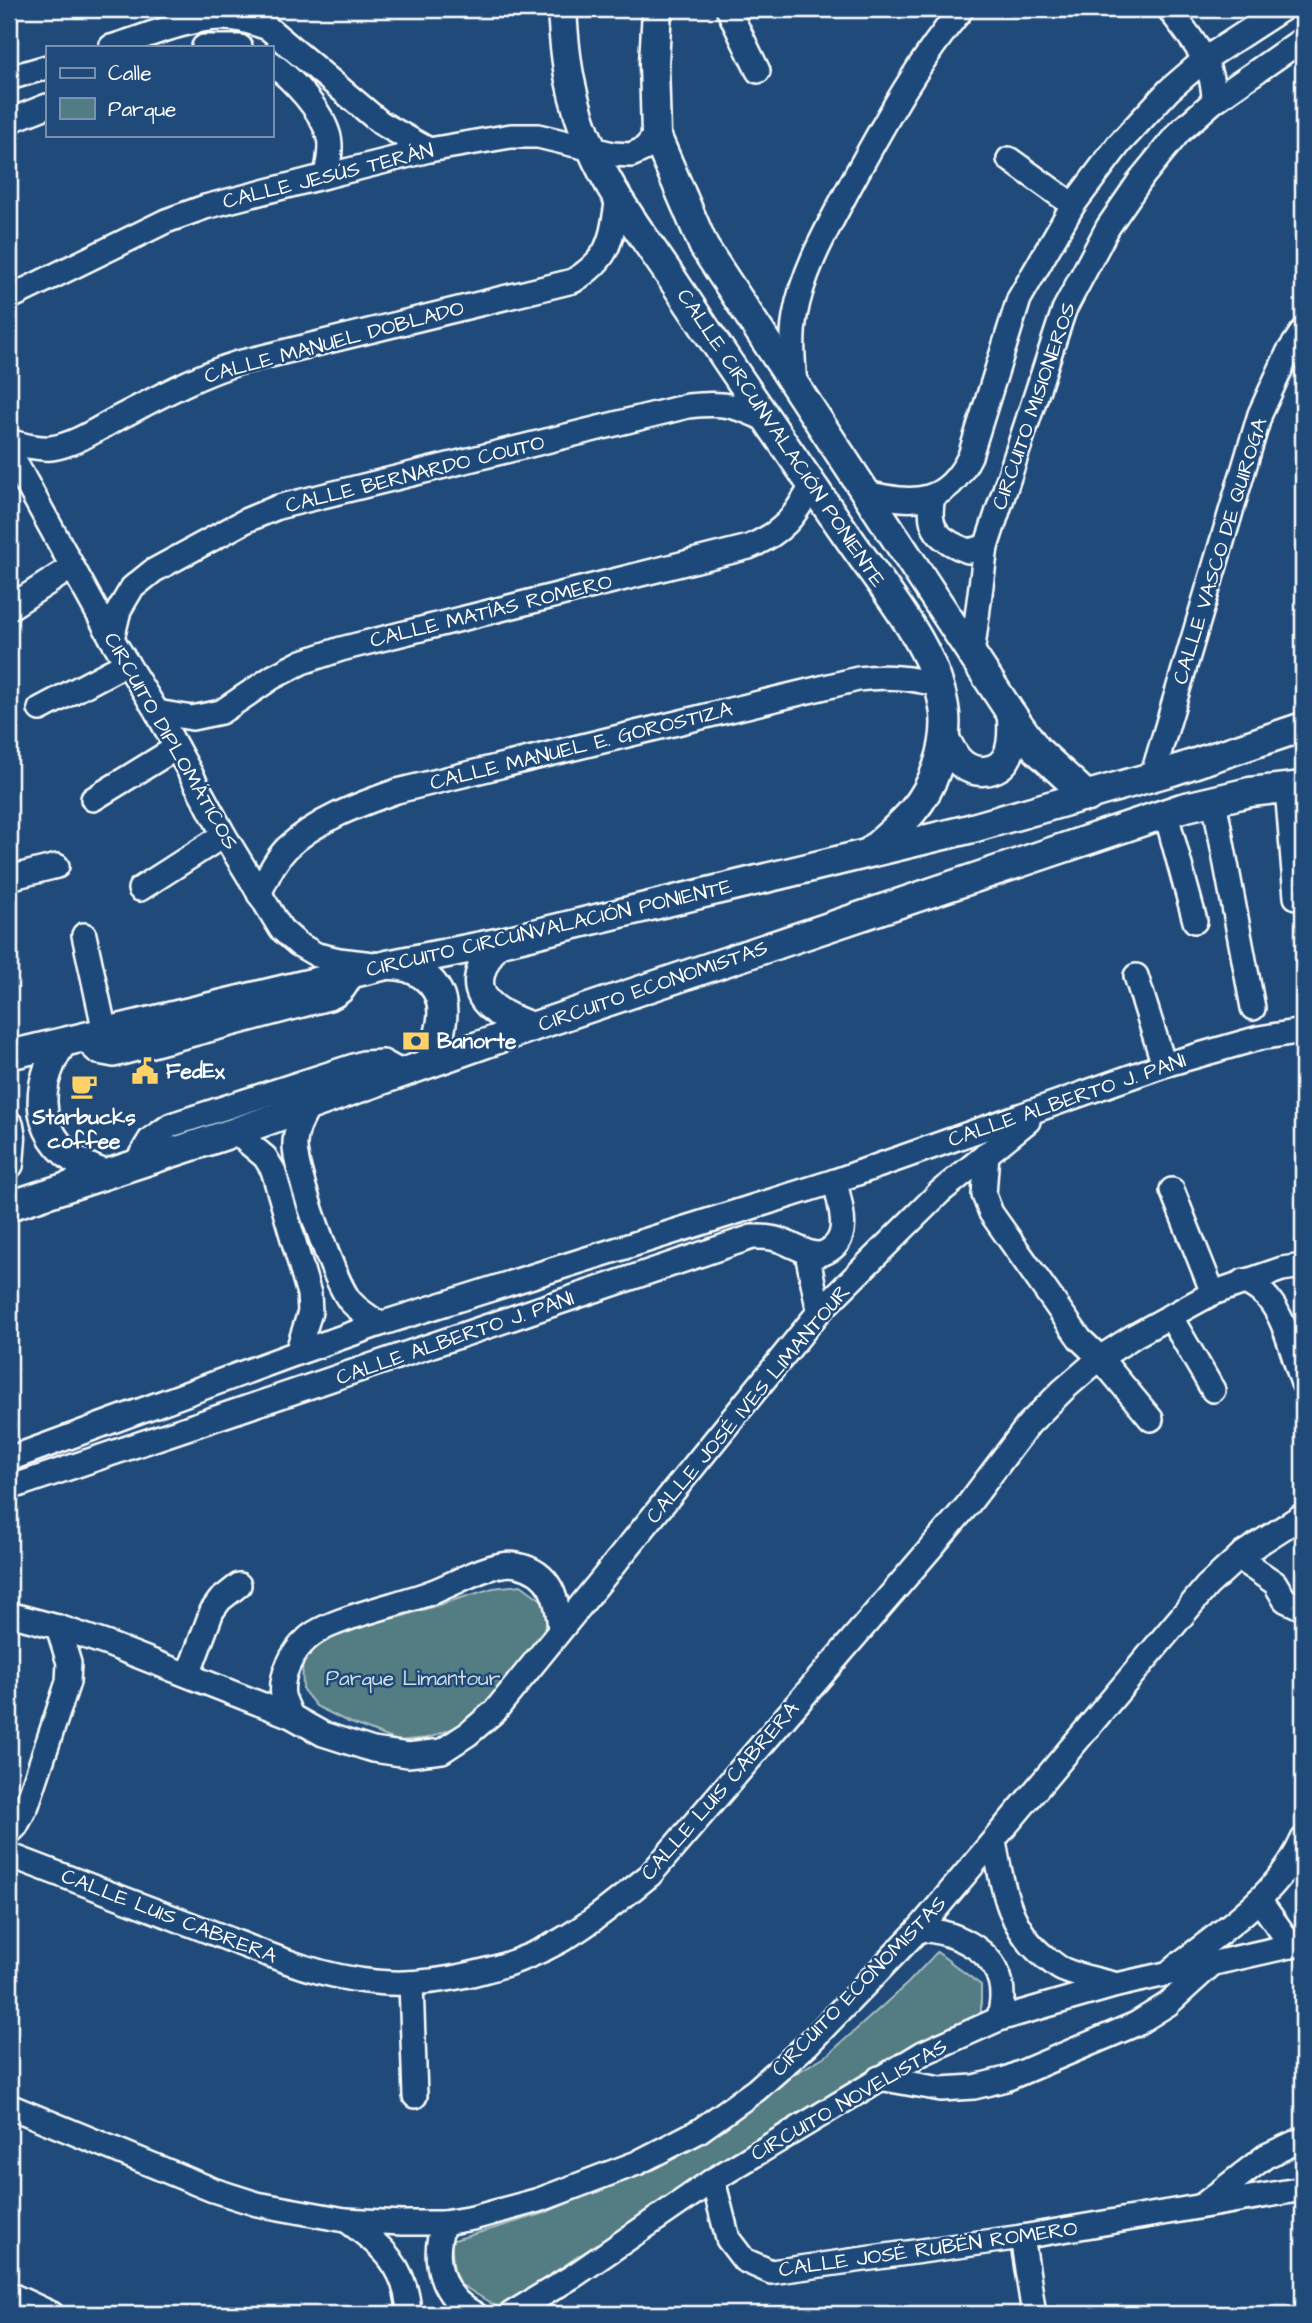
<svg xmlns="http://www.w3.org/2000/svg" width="1312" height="2323" font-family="'Architects Daughter',sans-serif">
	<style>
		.green { fill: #527c83; stroke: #a8bec1; stroke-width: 2 }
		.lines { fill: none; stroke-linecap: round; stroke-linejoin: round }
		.minor-casing { stroke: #fff; stroke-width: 28 }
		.major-casing { stroke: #fff; stroke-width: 33 }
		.minor { stroke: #1f4a7a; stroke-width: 23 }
		.major { stroke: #1f4a7a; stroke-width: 28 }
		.labels { text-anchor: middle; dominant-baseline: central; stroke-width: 5; stroke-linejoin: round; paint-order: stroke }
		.street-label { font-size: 21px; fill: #fff; stroke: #1f4a7a }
		.poi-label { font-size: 21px; font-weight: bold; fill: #fff; stroke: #1f4a7a; text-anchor: start }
		.park-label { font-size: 21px; fill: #d4dee0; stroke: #1f4a7a }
	</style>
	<rect width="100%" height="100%" fill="#1f4a7a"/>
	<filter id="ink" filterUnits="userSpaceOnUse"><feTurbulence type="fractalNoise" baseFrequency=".0143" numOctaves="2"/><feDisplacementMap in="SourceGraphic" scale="14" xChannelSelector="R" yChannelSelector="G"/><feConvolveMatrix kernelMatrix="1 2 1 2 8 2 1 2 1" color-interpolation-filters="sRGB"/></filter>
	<g filter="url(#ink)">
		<g class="green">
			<polygon points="521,1585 543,1601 549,1621 526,1655 487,1701 462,1725 428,1738 398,1741 346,1721 316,1706 303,1690 302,1657 319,1632 400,1617 493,1588"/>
			<polygon points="937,1952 981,1985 981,2014 921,2042 746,2154 578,2256 502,2310 455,2281 451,2241 542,2214 656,2165 768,2090 830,2053 908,1983"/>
		</g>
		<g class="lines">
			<defs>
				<g id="minor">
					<polyline points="728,9 758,71"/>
					<path d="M1169 9C1191 39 1214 62 1214 101"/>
					<path d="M111 47C145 37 186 19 221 18 237 17 253 23 268 28L381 123 429 150"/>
					<polyline points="204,47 240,47"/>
					<path d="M271 63C292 79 322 110 329 137 332 149 328 164 326 176"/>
					<polyline points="9,78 47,67"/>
					<polyline points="9,121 47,106"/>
					<polyline points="1009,159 1073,205"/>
					<polyline points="9,298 166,221 205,207 326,176 429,150 511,136 538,136 613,154 631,155 644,149 656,135"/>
					<path d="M795 385C793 362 791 339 795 316 803 269 829 226 851 184 884 124 918 61 962 9"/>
					<path d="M9 441C23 445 36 449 51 448 75 445 99 428 120 417 159 397 196 376 238 363L573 281C612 257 611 239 618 197"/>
					<polyline points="9,451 112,639 157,712 224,835 281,929 298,944 317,955 339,960 373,964"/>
					<path d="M866 493C914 504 946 506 970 456L1019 299 1073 205 1119 144 1169 90 1205 59 1282 9"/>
					<path d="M933 497C926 529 939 540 968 551L986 547"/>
					<polyline points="9,608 72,567"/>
					<path d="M112 639 119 610 132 588 153 571 247 520 278 507 688 406C724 402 735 405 767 420"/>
					<polyline points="972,655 986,547 1064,310 1108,227 1143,176 1179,132 1214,101 1303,39"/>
					<polyline points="40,709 127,663"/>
					<path d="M157 712 192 718 221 712 273 677 302 662 341 649 749 547C784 532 793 518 812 486"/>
					<polyline points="1152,777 1260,414 1288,353 1303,331"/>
					<polyline points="1287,788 1296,897"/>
					<polyline points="93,799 176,748"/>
					<polyline points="1214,800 1253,1008"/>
					<polyline points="1166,814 1195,921"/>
					<polyline points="9,878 57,866"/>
					<polyline points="140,889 224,835"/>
					<path d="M259 894C267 878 274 861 287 848 316 820 360 804 397 791L858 679C887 675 911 678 940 685"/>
					<polyline points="84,935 105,1032"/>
					<polyline points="1136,976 1164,1065"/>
					<path d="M83 1038 98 1052 114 1055 329 998C343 993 346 986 352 973"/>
					<path d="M309 1106C302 1119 294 1132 295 1147 296 1173 334 1281 350 1301 359 1311 369 1317 380 1324"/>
					<polyline points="235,1132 265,1157 273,1170 309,1294 310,1312 297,1353"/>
					<polyline points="987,1153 984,1195 991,1213 1080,1339 1100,1358 1151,1419"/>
					<polyline points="136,1163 150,1140 171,1125 363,1063 383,1062 401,1072"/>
					<polyline points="1172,1190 1213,1293"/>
					<polyline points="807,1253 819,1312"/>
					<path d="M1244 1281C1254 1287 1264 1292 1270 1301 1286 1321 1294 1359 1303 1383"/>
					<polyline points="1170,1316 1213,1390"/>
					<polyline points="9,1459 297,1353 380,1324 835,1181 1164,1065 1259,1038 1303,1031"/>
					<path d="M9 1488 752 1237C779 1236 782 1242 805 1251 812 1254 820 1255 826 1252 854 1239 839 1203 835 1181"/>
					<polyline points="1241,1555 1247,1564 1275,1583 1285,1600 1298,1606 1303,1605"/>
					<polyline points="9,1614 58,1627 108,1644 291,1716 323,1734 373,1750 408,1755 442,1751 468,1734 495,1711 819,1312 940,1192 1028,1121"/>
					<polyline points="188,1675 212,1611 220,1600 239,1585"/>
					<path d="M291 1716C289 1710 285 1703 283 1696 280 1676 292 1652 307 1639 327 1619 402 1604 432 1592 455 1584 493 1560 517 1565 552 1572 558 1600 560 1630"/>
					<polyline points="9,1833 16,1826 27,1805 68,1682 69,1663 58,1627"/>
					<path d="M994 1841C1002 1885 1008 1929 1046 1958 1052 1962 1058 1968 1064 1970 1080 1977 1100 1980 1117 1985"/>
					<path d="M9 1855C75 1880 141 1906 208 1931 262 1952 317 1977 375 1982 433 1988 510 1969 560 1941 592 1923 621 1898 650 1875L967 1506 1029 1424 1063 1390 1100 1358 1134 1336 1213 1293 1282 1269 1303 1266"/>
					<polyline points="1259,1900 1292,1946"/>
					<path d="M919 1929C957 1932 1003 1952 1002 1997 1002 2004 1000 2012 999 2019"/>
					<path d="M1173 1969C1220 1932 1278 1896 1303 1839"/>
					<polyline points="411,1983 415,2096"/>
					<polyline points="879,2078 941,2089 974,2087 1006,2079 1136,2024 1168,2004 1212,1964"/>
					<polyline points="9,2106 213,2190 257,2204 345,2220 402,2223 444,2223 473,2218 539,2200 637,2163 699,2131 756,2090 807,2045 919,1929 1207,1586 1241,1555 1303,1515"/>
					<polyline points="713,2180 728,2239 744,2260 771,2272 1022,2237 1303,2189"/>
					<polyline points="1204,2204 1266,2156 1303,2139"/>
					<path d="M346 2220C382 2246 407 2266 409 2314"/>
					<path d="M444 2223C431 2258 440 2296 475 2314"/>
					<polyline points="1022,2237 1034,2314"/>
					<polyline points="9,2294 52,2314"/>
					<polyline points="511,2314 575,2275 713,2180 923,2053 999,2019 1117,1985 1303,1943"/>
				</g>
				<g id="major">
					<path d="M562 9C565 61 570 98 591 147 612 197 648 242 677 286 735 373 793 458 853 544 887 593 938 652 945 714 948 746 934 787 912 812 900 826 884 839 870 852"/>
					<polyline points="657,9 654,63 656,135 704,247 1012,715 1037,750 1088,797"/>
					<path d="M945 739C949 746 952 753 957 759 971 776 999 775 1008 755 1014 742 1012 728 1012 715"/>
					<path d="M497 943C460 990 484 1010 532 1027"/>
					<path d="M391 965C403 965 413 968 423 975 454 998 441 1031 431 1062"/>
					<path d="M62 1043C26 1098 40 1152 104 1174"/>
					<polyline points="9,1055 387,965 497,943 969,829 1172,771 1303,727"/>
					<polyline points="9,1126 11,1138 9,1164"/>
					<polyline points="9,1206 235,1132 532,1027 1182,808 1250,792 1303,786"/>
				</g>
			</defs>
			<use href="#minor" class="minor-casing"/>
			<use href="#major" class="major-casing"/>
			<use href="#minor" class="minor"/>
			<use href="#major" class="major"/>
		</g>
	</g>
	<defs>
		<symbol id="bank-bare" viewBox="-9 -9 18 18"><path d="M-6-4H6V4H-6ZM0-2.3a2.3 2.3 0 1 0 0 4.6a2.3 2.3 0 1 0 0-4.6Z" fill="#ffd166" stroke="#1f4a7a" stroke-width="2.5" paint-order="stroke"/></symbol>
		<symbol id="civic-bare" viewBox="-9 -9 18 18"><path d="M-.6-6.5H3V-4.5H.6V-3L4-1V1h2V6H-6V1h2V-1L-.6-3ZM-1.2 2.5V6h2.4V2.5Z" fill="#ffd166" stroke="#1f4a7a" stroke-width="2.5" paint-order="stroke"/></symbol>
		<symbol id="cafe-bare" viewBox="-9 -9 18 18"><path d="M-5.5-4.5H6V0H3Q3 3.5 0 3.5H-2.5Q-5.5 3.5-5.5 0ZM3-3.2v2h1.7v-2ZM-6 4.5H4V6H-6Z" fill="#ffd166" stroke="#1f4a7a" stroke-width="2.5" paint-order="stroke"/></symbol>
	</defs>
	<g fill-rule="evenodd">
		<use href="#bank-bare" x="397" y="1022" width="38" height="38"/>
		<use href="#civic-bare" x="126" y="1052" width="38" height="38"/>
		<use href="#cafe-bare" x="65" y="1067" width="38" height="38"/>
	</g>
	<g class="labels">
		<g class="street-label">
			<text transform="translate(328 176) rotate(-14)">CALLE JESÚS TERÁN</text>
			<text transform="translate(334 342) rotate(-15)">CALLE MANUEL DOBLADO</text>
			<text transform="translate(1034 406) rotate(-71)">CIRCUITO MISIONEROS</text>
			<text transform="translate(781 438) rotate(56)">CALLE CIRCUNVALACIÓN PONIENTE</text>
			<text transform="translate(415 474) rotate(-14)">CALLE BERNARDO COUTO</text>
			<text transform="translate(1220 551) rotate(-73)">CALLE VASCO DE QUIROGA</text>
			<text transform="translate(491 611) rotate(-14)">CALLE MATÍAS ROMERO</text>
			<text transform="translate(171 741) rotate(60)">CIRCUITO DIPLOMÁTICOS</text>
			<text transform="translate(581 746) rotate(-14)">CALLE MANUEL E. GOROSTIZA</text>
			<text transform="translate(549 928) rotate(-13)">CIRCUITO CIRCUNVALACIÓN PONIENTE</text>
			<text transform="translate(653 986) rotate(-19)">CIRCUITO ECONOMISTAS</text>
			<text transform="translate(1067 1100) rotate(-19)">CALLE ALBERTO J. PANI</text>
			<text transform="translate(455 1338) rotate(-19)">CALLE ALBERTO J. PANI</text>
			<text transform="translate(748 1404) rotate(-50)">CALLE JOSÉ IVES LIMANTOUR</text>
			<text transform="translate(720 1791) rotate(-49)">CALLE LUIS CABRERA</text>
			<text transform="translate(169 1916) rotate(21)">CALLE LUIS CABRERA</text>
			<text transform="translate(859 1986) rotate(-46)">CIRCUITO ECONOMISTAS</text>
			<text transform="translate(849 2100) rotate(-30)">CIRCUITO NOVELISTAS</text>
			<text transform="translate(928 2249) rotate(-8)">CALLE JOSÉ RUBÉN ROMERO</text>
		</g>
		<g class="poi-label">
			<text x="437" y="1041">Banorte</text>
			<text x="166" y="1071">FedEx</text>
			<text x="84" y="1117" text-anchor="middle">Starbucks<tspan x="84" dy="24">coffee</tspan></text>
		</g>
		<g class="park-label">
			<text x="413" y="1678">Parque Limantour</text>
		</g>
	</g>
	<rect width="1312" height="2323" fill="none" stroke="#1f4a7a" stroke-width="35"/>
	<rect x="18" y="18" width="1277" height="2288" fill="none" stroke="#fff" stroke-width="2.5" filter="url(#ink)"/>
	<rect x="46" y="46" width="228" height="91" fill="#1f4a7a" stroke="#7992af" stroke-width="2"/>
	<rect x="60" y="68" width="35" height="10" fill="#1f4a7a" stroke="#7992af" stroke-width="2"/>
	<text x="108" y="80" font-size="21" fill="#ffffff">Calle</text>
	<rect x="60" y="98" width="35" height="21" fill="#527c83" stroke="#7992af" stroke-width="2"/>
	<text x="108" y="116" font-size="21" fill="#ffffff">Parque</text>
</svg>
